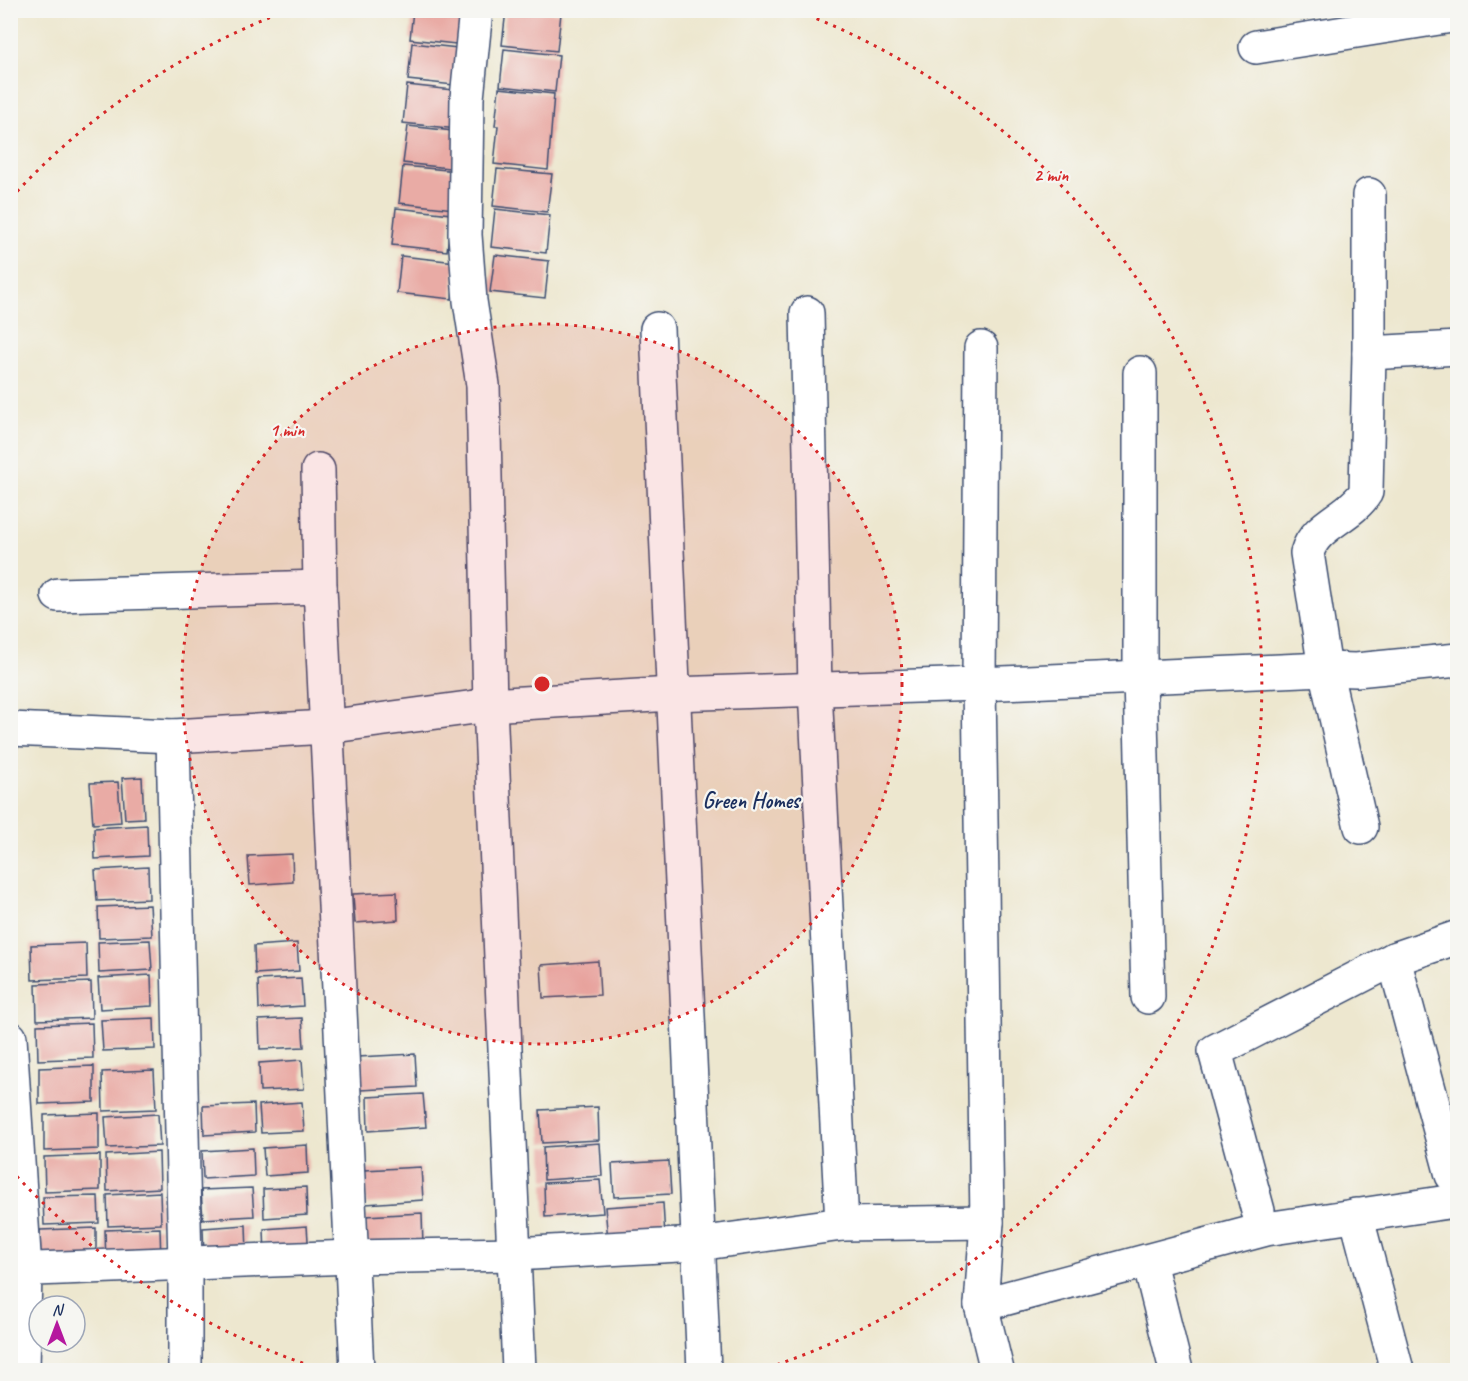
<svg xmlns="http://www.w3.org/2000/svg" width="1468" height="1381" font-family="Caveat,sans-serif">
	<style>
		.building { fill: #e9aba5 }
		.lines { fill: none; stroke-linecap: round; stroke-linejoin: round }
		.minor-casing { stroke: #3a4b6f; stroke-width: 36 }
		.minor { stroke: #fff; stroke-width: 33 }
		.ring { fill: none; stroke: #d62828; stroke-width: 3; stroke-dasharray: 3 6 }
		.labels { text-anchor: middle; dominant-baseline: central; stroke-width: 4.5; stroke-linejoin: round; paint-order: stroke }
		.neighbourhood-label { font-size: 22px; font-weight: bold; fill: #1b2f5e; stroke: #f6f6f2 }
		.centre { fill: #d62828; stroke: #f6f6f2; stroke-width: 3 }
		.ring-label { font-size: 18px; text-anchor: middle; font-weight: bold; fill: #d62828; stroke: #f6f6f2; stroke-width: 4.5; stroke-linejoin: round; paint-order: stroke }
	</style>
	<rect width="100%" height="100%" fill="#f6f6f2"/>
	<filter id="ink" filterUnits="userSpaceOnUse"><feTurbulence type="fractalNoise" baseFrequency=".0167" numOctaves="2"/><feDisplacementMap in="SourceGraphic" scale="12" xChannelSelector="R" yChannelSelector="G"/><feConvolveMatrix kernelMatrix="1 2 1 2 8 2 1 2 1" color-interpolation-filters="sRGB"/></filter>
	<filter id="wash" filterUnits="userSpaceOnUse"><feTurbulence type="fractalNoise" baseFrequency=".008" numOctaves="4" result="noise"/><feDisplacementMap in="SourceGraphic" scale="24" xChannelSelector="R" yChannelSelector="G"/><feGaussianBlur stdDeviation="1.35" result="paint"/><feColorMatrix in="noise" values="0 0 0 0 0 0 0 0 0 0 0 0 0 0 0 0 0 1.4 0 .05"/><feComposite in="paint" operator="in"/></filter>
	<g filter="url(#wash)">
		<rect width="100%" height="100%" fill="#ede7cf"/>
		<g id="blocks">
			<g class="building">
				<polygon points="413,10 469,10 465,45 410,39"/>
				<polygon points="506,10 561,13 557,51 502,45"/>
				<polygon points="412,43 467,49 463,86 408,80"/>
				<polygon points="504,49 559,55 555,92 500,86"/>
				<polygon points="407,85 462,91 457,129 403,123"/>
				<polygon points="499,88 554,94 548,170 494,164 498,126 495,126"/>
				<polygon points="408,126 462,132 458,169 403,163"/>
				<polygon points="403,166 458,171 454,209 399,203"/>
				<polygon points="497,169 552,174 547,212 493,206"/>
				<polygon points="396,208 451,214 447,251 392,245"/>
				<polygon points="495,209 550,215 546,253 491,247"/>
				<polygon points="495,255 549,261 545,298 490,292"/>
				<polygon points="401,256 456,262 452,299 397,293"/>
				<polygon points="142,777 144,818 125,819 122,778"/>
				<polygon points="118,782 121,822 93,824 90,783"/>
				<polygon points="147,825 148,856 95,859 94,828"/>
				<polygon points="292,854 293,882 250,885 248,856"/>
				<polygon points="148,867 149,899 97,901 95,870"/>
				<polygon points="397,892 398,920 355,923 353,894"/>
				<polygon points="150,905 152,936 99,938 98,907"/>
				<polygon points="150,940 152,970 99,973 98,942"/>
				<polygon points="86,943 87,978 32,980 31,945"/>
				<polygon points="297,943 299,971 255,974 254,946"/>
				<polygon points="598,961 600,995 543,998 541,965"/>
				<polygon points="151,975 152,1006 100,1009 98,978"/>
				<polygon points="301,978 303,1006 259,1009 258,980"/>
				<polygon points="91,982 92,1018 37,1020 36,984"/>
				<polygon points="154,1018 155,1049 103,1051 101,1020"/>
				<polygon points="302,1018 304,1047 260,1049 259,1020"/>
				<polygon points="92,1023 93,1058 38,1060 37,1025"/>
				<polygon points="415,1054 417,1087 360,1090 358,1057"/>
				<polygon points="302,1060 304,1089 260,1091 259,1063"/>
				<polygon points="94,1066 94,1102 39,1104 39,1068"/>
				<polygon points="154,1070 156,1109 103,1111 102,1072"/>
				<polygon points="423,1094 426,1127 368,1131 367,1097"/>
				<polygon points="302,1102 304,1131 261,1133 259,1105"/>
				<polygon points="254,1104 255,1132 204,1135 203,1106"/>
				<polygon points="598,1107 599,1140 542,1143 540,1110"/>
				<polygon points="99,1113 99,1149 44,1151 44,1115"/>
				<polygon points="158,1114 160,1146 107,1148 105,1117"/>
				<polygon points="600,1143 602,1176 544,1180 543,1147"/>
				<polygon points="307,1145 308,1173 265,1176 263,1148"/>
				<polygon points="253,1148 254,1176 203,1179 202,1151"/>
				<polygon points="159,1152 160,1188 107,1191 106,1155"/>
				<polygon points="100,1155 100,1190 45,1192 44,1157"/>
				<polygon points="669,1161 671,1194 614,1197 612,1164"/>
				<polygon points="421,1167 423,1200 366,1204 364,1170"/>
				<polygon points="600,1180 603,1213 545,1217 544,1183"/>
				<polygon points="306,1187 307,1215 264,1218 263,1189"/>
				<polygon points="252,1188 254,1216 203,1219 201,1190"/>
				<polygon points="160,1192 161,1224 108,1226 107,1195"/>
				<polygon points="98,1196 99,1223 44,1225 43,1197"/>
				<polygon points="663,1203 665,1237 608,1240 605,1207"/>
				<polygon points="422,1213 423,1246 367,1250 365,1216"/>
				<polygon points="246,1225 247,1254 204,1256 203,1228"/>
				<polygon points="307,1226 309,1255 265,1257 264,1229"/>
				<polygon points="96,1228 96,1264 41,1266 40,1230"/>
				<polygon points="160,1228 161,1262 106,1264 105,1230"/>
			</g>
		</g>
	</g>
	<g filter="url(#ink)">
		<use href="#blocks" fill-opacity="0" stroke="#3a4b6f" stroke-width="1.5"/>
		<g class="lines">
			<defs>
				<g id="minor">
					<polyline points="476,10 467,98 465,235 470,301 483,385 490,705 519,1370"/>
					<polyline points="1256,47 1458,15"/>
					<polyline points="1369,195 1369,353 1458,348"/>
					<polyline points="807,313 815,689 842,1224"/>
					<polyline points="657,329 704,1370"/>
					<polyline points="981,348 979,684 987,1222 981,1305 997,1370"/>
					<polyline points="1140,373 1140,677 1148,997"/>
					<polyline points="318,470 320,587 357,1370"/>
					<polyline points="58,595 320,587"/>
					<polyline points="10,729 173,736 326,727 490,705 672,694 979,684 1325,669 1356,670 1458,660"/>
					<polyline points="173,736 185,1264 185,1370"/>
					<path d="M1361 827 1325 669 1307 553C1315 524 1351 517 1366 492L1369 353"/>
					<polyline points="1394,959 1452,1175"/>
					<polyline points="10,1038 25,1270 23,1370"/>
					<polyline points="1258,1211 1215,1051 1394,959 1458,937"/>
					<polyline points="1356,1215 1397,1370"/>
					<polyline points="1149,1262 1176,1370"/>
					<polyline points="10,1270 351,1257 514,1254 698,1244 842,1224 987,1222"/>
					<polyline points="981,1305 1266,1229 1448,1202"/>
				</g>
			</defs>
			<use href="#minor" class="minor-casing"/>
			<use href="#minor" class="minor"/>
		</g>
	</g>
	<circle cx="542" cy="684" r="360" fill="#d62828" fill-opacity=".12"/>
	<g class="ring">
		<circle cx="542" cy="684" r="360"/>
		<path d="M320 1369A720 720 0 0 1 11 1170M11 198A720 720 0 0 1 284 12M800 12A720 720 0 0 1 764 1369"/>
	</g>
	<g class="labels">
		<g class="neighbourhood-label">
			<text x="751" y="801">Green Homes</text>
		</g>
	</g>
	<circle cx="542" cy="684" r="9" class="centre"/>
	<g class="ring-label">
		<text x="1051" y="181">2 min</text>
		<text x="287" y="436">1 min</text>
	</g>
	<rect width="1468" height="1381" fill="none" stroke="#f6f6f2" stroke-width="36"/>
	<g transform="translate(57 1324)"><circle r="28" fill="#f6f6f2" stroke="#9ea6b7" stroke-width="1.5"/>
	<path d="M0-4.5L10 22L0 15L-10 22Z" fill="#b5179e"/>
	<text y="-9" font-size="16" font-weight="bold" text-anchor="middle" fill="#1b2f5e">N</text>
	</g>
</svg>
